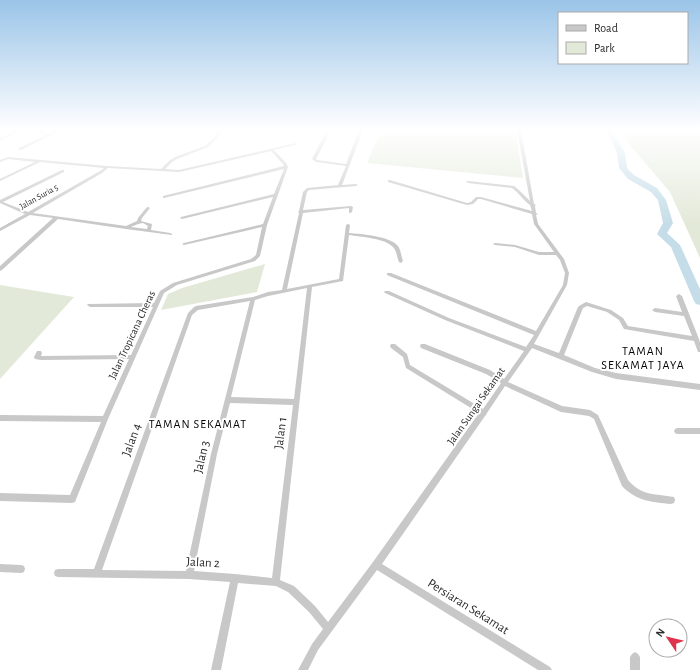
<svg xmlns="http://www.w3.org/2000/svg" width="700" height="670" font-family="'Alegreya Sans',sans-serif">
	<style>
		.green { fill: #e3e9d9 }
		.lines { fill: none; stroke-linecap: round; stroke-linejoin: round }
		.river { fill: #c5dde8; fill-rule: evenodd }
		.street { fill: #c8c8c8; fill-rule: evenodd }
		.labels { text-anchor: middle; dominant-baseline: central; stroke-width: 4; stroke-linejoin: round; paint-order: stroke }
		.far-street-label { font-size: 9px; fill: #2b2b2b; stroke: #fff }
		.street-label { font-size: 11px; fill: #2b2b2b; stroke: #fff }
		.neighbourhood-label { font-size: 12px; letter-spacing: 1px; fill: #000; stroke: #fff }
		.near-street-label { font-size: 13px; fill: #2b2b2b; stroke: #fff }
	</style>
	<rect width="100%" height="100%" fill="#fff"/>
	<g class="green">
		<polygon points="381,130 515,130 523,178 367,163"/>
		<polygon points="617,130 700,130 700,258 670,192"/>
		<polygon points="265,264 257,292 161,310 168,294 182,288"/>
		<polygon points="0,285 74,297 0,379"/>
	</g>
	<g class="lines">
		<polygon class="river" points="606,130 612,130 625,153 627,168 634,175 657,188 666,200 673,223 667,233 680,245 700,289 700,305 696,304 694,301 671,247 657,234 663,223 658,200 651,192 628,179 619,168 617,153"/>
		<g class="street">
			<polygon points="19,130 24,130 0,140 0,138"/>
			<polygon points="33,130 38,130 49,134 57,130 62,130 52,135 52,137 49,136 21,150 19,150 19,148 46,135"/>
			<path d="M219 130H223L217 138 208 147 177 159 171 163 165 169 179 170 296 143 298 144 274 150 286 163 288 167 267 225 260 256 255 261 177 285 164 293 108 419 75 502 72 503 0 501V493L70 495 101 422 0 421V415L103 416 129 359 41 360 35 359 34 357 37 351H41L42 353 41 356 131 355 153 307H90L87 305 88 304 154 303 160 291 173 283 251 259 256 255 262 227 184 245 182 244 184 243 263 224 273 197 182 219 180 218 181 217 274 194 284 169 164 198H163V196L284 166 283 164 271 151 179 172 108 168 102 173 33 213 126 226 137 221 138 218 147 207H148L150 208 142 218 141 221 152 224 151 230 170 233 172 234V235L126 229 58 219 2 270 0 271V266L53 218 30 215 0 231V228L25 214 0 203V200L62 170H64V172L3 202 28 212 100 171 104 168 40 162 0 181V179L35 162 8 159 0 162V160L8 157 107 166 161 169 169 161 175 157 205 146 215 137ZM143 223 148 226 147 229 131 227 138 224Z"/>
			<path d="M327 130H331L316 159 317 160 346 164 359 130H363L342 185 356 184 358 185 356 186 309 190 307 192 303 210 351 206 353 207 352 212 350 213H349V208L303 213 287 289 339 279 346 225 348 224 350 225 349 233C362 234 390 236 398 246 401 250 401 256 403 261L401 263 399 262C397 258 397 251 393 247 385 238 360 237 349 235L343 281 312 287 280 580 294 586 315 606 328 622 373 562 479 413 406 368 403 357 391 348 390 346 391 344H395L407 354 410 365 483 409 501 383 486 374 421 348 420 346 421 344H425L490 370 504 379 524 351 445 320 385 293 384 292 385 291H389L449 318 526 347 534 335 387 275V273H391L536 331 563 285 565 273 560 260 556 255H539L515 247 495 245 493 244 495 243 515 245 539 252H554L534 224 532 214 481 199H478L473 204 467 205 388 182V180H390L467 203 471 202 476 197H481L532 211 530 205C523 200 519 193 512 188L468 183 466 182 468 181 514 186 519 190 530 201 517 130H521L534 204 536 205 535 206 536 213 538 214 536 215 538 224 564 259 569 273 567 285 534 344 559 353 578 307 579 306 586 302 611 310 623 318 628 326 692 336 684 316 655 312 652 310 655 308 682 312 676 296 679 294 682 296 699 339 700 343V352H698L694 341 624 329 619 320 607 312 587 306 583 308 564 355 595 368 616 373 700 384V390L616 379 592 372 532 348 508 382 562 406 590 410 598 415 628 480C637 491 647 494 660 495 665 496 669 496 674 497L675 500 674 503 671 504C652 502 636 501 622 486L594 419 589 416 561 412 505 386 487 413 486 415 485 416 382 564 550 667 552 670H538L377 570 318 650 308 670H298L312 644 323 629 309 612 288 592 276 586 238 583 221 670H211L230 582 189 579 58 577 55 576 54 573 55 570 58 569H94L188 313 194 307 196 306 253 297 268 292 282 290 299 213 298 212 299 211 303 192 307 188 338 185 346 166 316 162 312 159ZM307 288 294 399 231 397 255 300 268 296ZM250 301 211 454 186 571 102 570 192 315 198 310ZM230 403 293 405 272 578 235 574 194 571 217 454Z"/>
			<polygon points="677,428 700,428 700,434 677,434 675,433 674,431 675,429"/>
			<polygon points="0,564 21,565 24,566 25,569 24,572 21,573 0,572"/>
			<polygon points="635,652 638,654 640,657 640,670 630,670 630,657 632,654"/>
		</g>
	</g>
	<linearGradient id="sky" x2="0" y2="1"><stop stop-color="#9ac4e8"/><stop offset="0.58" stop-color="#fff"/><stop offset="1" stop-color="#fff" stop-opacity="0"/></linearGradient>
	<rect width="700" height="224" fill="url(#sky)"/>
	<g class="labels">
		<g class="far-street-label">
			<text transform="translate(39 197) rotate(-29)">Jalan Suria 5</text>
		</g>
		<g class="street-label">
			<text transform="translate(132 335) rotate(-65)">Jalan Tropicana Cheras</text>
			<text transform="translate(476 406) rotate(-55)">Jalan Sungai Sekamat</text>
		</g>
		<g class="neighbourhood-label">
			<text x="643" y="351">TAMAN<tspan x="643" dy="14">SEKAMAT JAYA</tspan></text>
			<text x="198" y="424">TAMAN SEKAMAT</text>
		</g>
		<g class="near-street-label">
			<text transform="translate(281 433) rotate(-83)">Jalan 1</text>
			<text transform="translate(132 440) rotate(-70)">Jalan 4</text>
			<text transform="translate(202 457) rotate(-77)">Jalan 3</text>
			<text transform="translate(203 563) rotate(3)">Jalan 2</text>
			<text transform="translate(468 607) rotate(32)">Persiaran Sekamat</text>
		</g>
	</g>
	<rect x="558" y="12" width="130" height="52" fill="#ffffff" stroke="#aaaaaa"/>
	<rect x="566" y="25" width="20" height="6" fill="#c8c8c8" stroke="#aaaaaa"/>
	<text x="594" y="32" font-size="12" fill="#2b2b2b">Road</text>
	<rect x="566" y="42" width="20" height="12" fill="#e3e9d9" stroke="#aaaaaa"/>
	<text x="594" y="52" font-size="12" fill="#2b2b2b">Park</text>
	<g transform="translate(668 638) rotate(305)"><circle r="19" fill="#ffffff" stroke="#aaaaaa"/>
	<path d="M0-3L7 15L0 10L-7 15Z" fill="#dd334c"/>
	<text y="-6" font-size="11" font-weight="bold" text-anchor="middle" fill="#2b2b2b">N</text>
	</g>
</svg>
